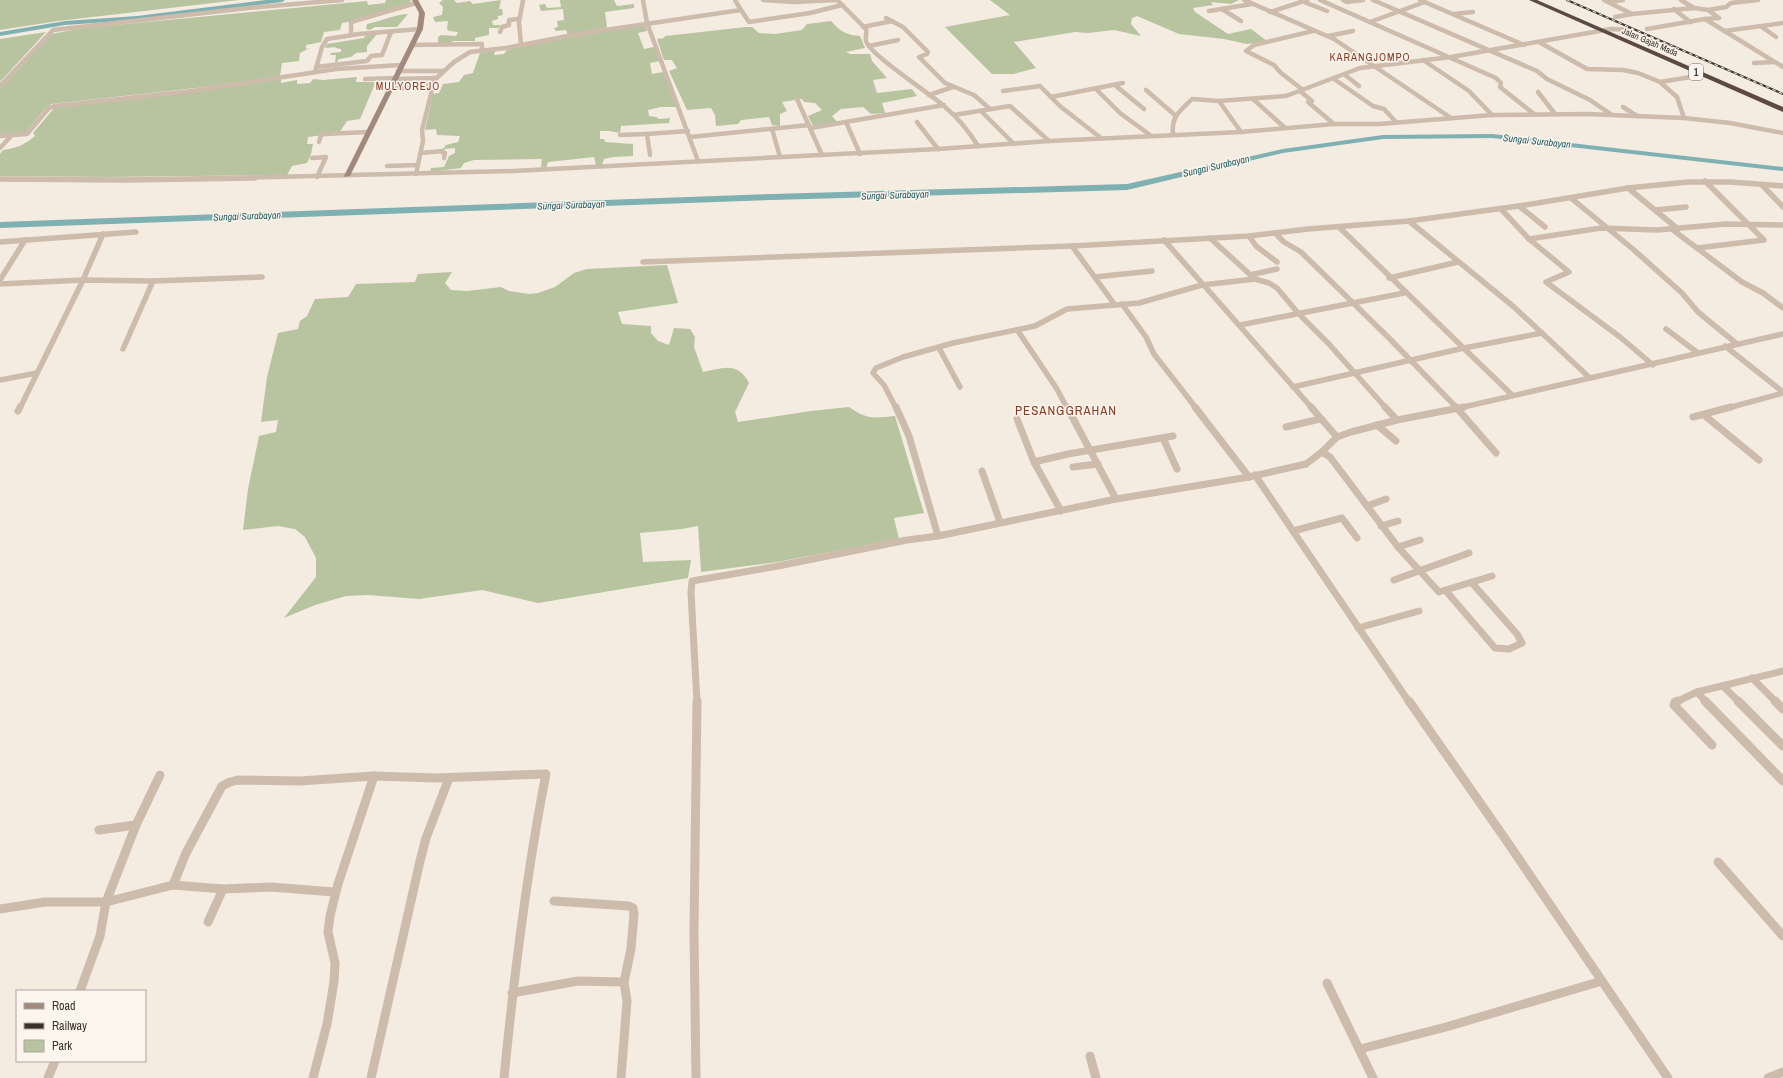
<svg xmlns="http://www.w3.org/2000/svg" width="1783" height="1078" font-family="'Archivo Narrow',sans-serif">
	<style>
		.green { fill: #b8c4a0 }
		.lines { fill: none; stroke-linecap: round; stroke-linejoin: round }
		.river { fill: #7fb0b2; fill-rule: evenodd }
		.street-far3 { stroke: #cdbbac; stroke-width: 4.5 }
		.street-far2 { stroke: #cdbbac; stroke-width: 5.5 }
		.street-far1 { stroke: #cdbbac; stroke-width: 7 }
		.street { stroke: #cdbbac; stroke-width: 9 }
		.secondary { fill: #a18a7d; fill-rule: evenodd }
		.highway { fill: #5c4a42; fill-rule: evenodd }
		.rail-casing { stroke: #3b302b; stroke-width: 2 }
		.rail { stroke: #fbf5ee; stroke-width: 1; stroke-dasharray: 3.5; stroke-linecap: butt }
		.labels { text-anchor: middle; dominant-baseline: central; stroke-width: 3; stroke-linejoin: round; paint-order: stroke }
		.far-street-label { font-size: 9px; fill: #3b302b; stroke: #fbf5ee }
		.shield { fill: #fbf5ee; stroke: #756b66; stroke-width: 1 }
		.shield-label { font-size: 10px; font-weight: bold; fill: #3b302b }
		.far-water-label { font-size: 10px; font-style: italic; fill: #1f5a5e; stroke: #fbf5ee }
		.far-quarter-label { font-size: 11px; letter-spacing: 1px; fill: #8c3b22; stroke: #fbf5ee }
		.quarter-label { font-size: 13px; letter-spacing: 1px; fill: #8c3b22; stroke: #fbf5ee }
	</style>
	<rect width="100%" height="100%" fill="#f4ebe1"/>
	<g class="green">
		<polygon points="0,0 239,0 58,21 0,30"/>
		<polygon points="386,0 411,0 410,3 363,19 342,23 340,30 324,32 321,42 306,45 306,49 310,48 300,53 299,61 282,63 280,76 205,87 51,104 44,110 25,133 0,134 0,89 51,34 84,28 367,1 368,5 385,3"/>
		<polygon points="443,0 454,0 457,3 470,1 473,4 501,0 499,9 502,9 503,15 498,16 498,19 492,21 493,25 500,25 499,28 489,28 489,35 475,38 475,41 453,41 450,43 438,43 438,37 441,35 456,36 458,32 449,31 447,29 448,21 435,22 433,17 442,15 443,7 439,3"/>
		<polygon points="560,0 614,0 617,6 634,4 634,8 605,12 607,27 609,27 568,35 566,30 556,31 554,28 558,27 557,21 564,20 563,9 541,11 539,5 545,4 547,8 561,7"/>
		<polygon points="990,0 1239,0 1231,4 1211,2 1213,5 1193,8 1195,12 1228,34 1251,29 1267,41 1247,44 1224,39 1179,34 1137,16 1132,18 1131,24 1141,36 1114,30 1088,33 1075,32 1014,42 1036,68 1013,74 992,74 945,27 1010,15"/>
		<path d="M408 14 397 27H375L370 30 366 29 367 24C382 21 393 15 408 14Z"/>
		<path d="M831 21C840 31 846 35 860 36L865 48 846 52 850 54H870L872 61 887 78 873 80 877 93 912 89 917 96 882 103 885 113 871 114 863 107 841 109 832 116 837 122 813 126 808 116 822 110 815 103 804 102 802 99 782 102 787 111 780 114V126L772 125 769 117 741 120 738 124 716 126 715 115 711 108 687 110 669 71 677 68 672 60H664L657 39 664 38 665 36 746 27H752L759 33 775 34 802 30 807 24Z"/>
		<polygon points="645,25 647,31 638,33 644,49 654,47 660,61 650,63 652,74 663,72 677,107 661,107 648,110 649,116 656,117 659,119 670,118 669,123 621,126 620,133 609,131 600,131 600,139 604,139 605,142 633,144 633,156 613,157 604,159 602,165 596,165 594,157 548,162 546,168 541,167 542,159 474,160 464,163 461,168 430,172 431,168 444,167 449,156 455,153 455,148 443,149 446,145 458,142 460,136 437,135 436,129 425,130 433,94 439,93 443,84 459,82 464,75 473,73 480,53 495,51 494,55 504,54 507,50 577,36"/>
		<polygon points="46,32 0,82 0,39"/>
		<polygon points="377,34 367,46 367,52 356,53 351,57 339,59 337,62 335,62 336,55 330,55 331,53 341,52 341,49 336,48 335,47 325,48 327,44 364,38 366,35"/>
		<path d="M357 77 356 82H374V86L360 119 347 121 339 133 308 137 307 144H313L311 154 307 163 292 166 287 175 108 177 0 176V154L3 150C17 148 24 145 35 136L33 133 55 107 281 78V83L297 80V84L310 83 313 79 323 80Z"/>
		<path d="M667 265 678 303 618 312 622 324 651 326V333L658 341 669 345 674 328 690 329 695 337 694 347 703 372C723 368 738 361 749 383L735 412 738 422 811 411 849 407C867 420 874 418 895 416L924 513 894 518 899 539 777 562 701 572 698 526 682 529 640 533 643 562 691 560 688 578 538 603 482 590 419 599 368 595 346 596 315 605 284 618 316 577V558L305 537 295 529 278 526 243 530 248 489 259 436 276 432 278 420 261 422 267 377 278 333 298 329 300 321 307 316 315 299 348 297 356 284 415 282 418 274 452 272 445 283 451 290 467 291 501 287 509 291 529 294 538 293 555 287 574 273 587 269Z"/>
	</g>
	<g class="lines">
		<g class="river">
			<polygon points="266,0 285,0 282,2 137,20 65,25 0,36 0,32 65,21 137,16"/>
			<polygon points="1492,134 1783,167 1783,171 1492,138 1383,139 1283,153 1127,190 772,200 0,228 0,222 772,194 1127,184 1283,149 1383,135"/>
		</g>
		<g class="street-far3">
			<polyline points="643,0 647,23 698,161"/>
			<polyline points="763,0 794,2 836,0"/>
			<path d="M837 0 866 29C867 33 865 38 866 41 870 55 931 94 944 106 958 118 969 131 978 146"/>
			<polyline points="1244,0 1334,39 1451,118"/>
			<polyline points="1320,0 1496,78 1501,83 1500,87 1534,114"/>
			<polyline points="1343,0 1347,2 1363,0"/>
			<polyline points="1373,0 1537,71 1547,79 1590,100 1612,115"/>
			<polyline points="1420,0 1524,45"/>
			<polyline points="1604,0 1632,14 1694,8 1681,0"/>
			<polyline points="1758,0 1731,3 1726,7 1708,10 1719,18 1705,19 1783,67"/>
			<polyline points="1304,2 1327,11"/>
			<polyline points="1609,2 1623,0"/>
			<polyline points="1694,8 1708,10"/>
			<polyline points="1222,9 1241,21"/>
			<polyline points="1674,9 1690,22"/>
			<polyline points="741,10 749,22 810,13 842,5"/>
			<polyline points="1209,11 1252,4"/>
			<polyline points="1270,12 1307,0"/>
			<polyline points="1454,14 1473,12"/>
			<polyline points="1615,17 1632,14"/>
			<polyline points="886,18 903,27 928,52 927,54 919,57 945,83 974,95 990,109"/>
			<polyline points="1370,22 1425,2"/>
			<polyline points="863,27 892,21"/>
			<polyline points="1762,27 1776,37"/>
			<polyline points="1647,29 1705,19"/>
			<polyline points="1724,31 1783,23"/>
			<polyline points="500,32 502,27 509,25 509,20 519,19"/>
			<polyline points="351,35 351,22 416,3"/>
			<polyline points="1328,36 1353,31"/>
			<polyline points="1539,42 1587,69 1623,70 1638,73 1660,82"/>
			<polyline points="412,45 482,44 482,50"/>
			<polyline points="521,45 519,22 523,0"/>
			<polyline points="869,46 898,40"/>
			<polyline points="1423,60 1469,91 1492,115"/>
			<polyline points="1754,63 1774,62"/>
			<polyline points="316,67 367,61 371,56 382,55 391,32"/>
			<polyline points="398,71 444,71"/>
			<polyline points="315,72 322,47 327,39 359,34 420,29"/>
			<polyline points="1345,75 1359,86"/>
			<polyline points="365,79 394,78"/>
			<polyline points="394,79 435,78"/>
			<polyline points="1334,79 1373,106 1384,109 1396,122"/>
			<polyline points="0,86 53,30 248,8 342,0"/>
			<polyline points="1116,86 1144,109"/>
			<polyline points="389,89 431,86"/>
			<polyline points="1096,89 1120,113 1150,135"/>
			<polyline points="1146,90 1176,116"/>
			<polyline points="1303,90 1281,73 1274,65 1246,51 1254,45 1313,31"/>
			<polyline points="1003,91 1040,86 1061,107 1101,138"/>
			<polyline points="1300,91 1312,101 1308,102 1334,124"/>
			<polyline points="1538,92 1555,114"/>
			<polyline points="929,95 953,87"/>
			<polyline points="1051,97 1123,83"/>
			<polyline points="797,99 822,155"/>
			<polyline points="1253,99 1284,127"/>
			<polyline points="1219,101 1241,132"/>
			<polyline points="1623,107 1637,116"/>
			<polyline points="981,111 1014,144"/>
			<polyline points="954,115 1010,106 1049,141"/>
			<polyline points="1684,118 1677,97 1660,82 1703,75"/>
			<polyline points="846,122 860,154"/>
			<polyline points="917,122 938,149"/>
			<polyline points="811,128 944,105"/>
			<polyline points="772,129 780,157"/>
			<path d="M1173 134C1171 116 1180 111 1192 99L1219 101 1286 96 1360 68 1451 57 1611 29 1631 30"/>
			<polyline points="620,135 647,134"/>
			<polyline points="0,136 27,134 49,108 55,106 192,91 336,69 401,65"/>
			<polyline points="690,137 809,125"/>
			<polyline points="319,142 321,135 324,134 368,132"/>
			<polyline points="0,148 11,136"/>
			<polyline points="421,153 443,151 443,153 445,153 444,158"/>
			<polyline points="650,155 647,134 688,131"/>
			<polyline points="312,158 326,157 317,177"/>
			<polyline points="387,166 418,165"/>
			<polyline points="416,174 423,141 422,130 432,90 432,87 429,85 454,62 470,52 506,48 578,34 741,10 735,0"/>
			<polyline points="195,179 513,171 938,149 1049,141 1241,132 1334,124 1379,124 1492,115 1587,114 1684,118 1730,123 1783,133"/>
		</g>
		<g class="street-far2">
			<polyline points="0,179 124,180 255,178"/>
			<polyline points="1762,185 1783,207"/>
			<polyline points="1628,188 1678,229"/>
			<polyline points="1571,198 1634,250 1682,293 1698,312 1737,344"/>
			<polyline points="1519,206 1545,227"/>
			<polyline points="1501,209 1529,239 1569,272 1546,282 1620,337 1653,365"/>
			<polyline points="1655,210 1686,207"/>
			<polyline points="1409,221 1514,307 1590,378"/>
			<polyline points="1339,227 1512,395"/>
			<polyline points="1673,230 1742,282 1763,293 1783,308"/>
			<polyline points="1275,233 1284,242 1301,252 1389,338 1457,408"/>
			<polyline points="1249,236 1256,246 1277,262"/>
			<polyline points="1210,238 1255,279 1269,283 1277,288 1298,313 1328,343 1386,408"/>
			<polyline points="1529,239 1601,228 1657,230 1726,224 1783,225"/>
			<polyline points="1164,240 1312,408"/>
			<polyline points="0,242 136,232"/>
			<polyline points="1072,246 1115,305"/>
			<polyline points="1697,248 1764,240 1705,181"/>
			<polyline points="643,262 1072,246 1249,236 1308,229 1409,221 1519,206 1628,188 1688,182 1731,182 1783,186"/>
			<polyline points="1250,275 1277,269"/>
			<polyline points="1095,277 1152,271"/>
			<polyline points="1389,278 1458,262"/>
			<polyline points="0,280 25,240"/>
			<polyline points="0,284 83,280 153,281 262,277"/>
			<polyline points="1122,304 1146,337 1154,354 1196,408"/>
			<polyline points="1240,325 1404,293"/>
			<polyline points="1666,329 1698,353"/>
			<polyline points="1018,331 1057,389 1067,408"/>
			<polyline points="1725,346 1783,392"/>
			<polyline points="939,348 960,387"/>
			<polyline points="123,349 153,281"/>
			<polyline points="0,380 37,373"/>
			<polyline points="1293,387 1464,348 1542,333"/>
			<polyline points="20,408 83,280 103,234"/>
			<polyline points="896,408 884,385 873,373 876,368 903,357 953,343 1035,326 1067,309 1139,303 1202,285 1255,279"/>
			<polyline points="1459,408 1783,334"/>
			<polyline points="1728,408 1783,393"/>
		</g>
		<g class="street-far1">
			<polyline points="896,407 909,436 938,536"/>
			<polyline points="1067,407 1116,499"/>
			<polyline points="1195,407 1249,477"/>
			<polyline points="1311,407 1337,437"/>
			<polyline points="1385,407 1397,420"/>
			<polyline points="1456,407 1496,453"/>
			<polyline points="18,411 20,407"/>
			<polyline points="1704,415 1759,460"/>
			<polyline points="1693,417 1731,407"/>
			<polyline points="1017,419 1034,462 1061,511"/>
			<polyline points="1377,425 1396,441"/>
			<polyline points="1286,427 1320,419"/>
			<polyline points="1163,438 1177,469"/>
			<polyline points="1322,452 1330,457 1398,547 1439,592 1492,576"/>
			<polyline points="1034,462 1068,454 1173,436"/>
			<polyline points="1073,467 1098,464"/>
			<polyline points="982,471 1000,522"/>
			<polyline points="1255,475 1409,702"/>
			<polyline points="1367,506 1386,499"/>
			<polyline points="1381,526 1398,521"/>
			<polyline points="1293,531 1342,518 1357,538"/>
			<polyline points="1398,547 1420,540"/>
			<polyline points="1394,580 1469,553"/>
			<polyline points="1446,591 1495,648 1509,649 1522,643 1517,634 1472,583"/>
			<polyline points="1358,628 1419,611"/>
			<polyline points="1752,678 1776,702"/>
			<polyline points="1723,686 1739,702"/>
			<polyline points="1697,692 1706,702"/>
			<polyline points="697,702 691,593 692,581 778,566 907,540 938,536 1116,499 1249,477 1306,464 1322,452 1337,437 1351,432 1397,420 1464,407"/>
			<polyline points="1676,702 1697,692 1783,671"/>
		</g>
		<g class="street">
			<polyline points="1409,701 1506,840 1668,1078"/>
			<polyline points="1678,701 1675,702 1674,705 1712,745"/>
			<polyline points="1705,701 1783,781"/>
			<polyline points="1738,701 1783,746"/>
			<polyline points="1775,701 1783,709"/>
			<polyline points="99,830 136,825"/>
			<polyline points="1718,862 1783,936"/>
			<polyline points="173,885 186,853 222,786 230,782 238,780 300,781 374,776"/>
			<polyline points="554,901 629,906 633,908 634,914 631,949 624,982 627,1001 621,1078"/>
			<polyline points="0,909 45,902 106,902 173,885 223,889 271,887 334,892"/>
			<polyline points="208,922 223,889"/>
			<polyline points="1327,983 1373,1078"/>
			<polyline points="80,991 100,936 106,902 136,825 160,775"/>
			<polyline points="512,993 578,981 624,982"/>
			<polyline points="1360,1049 1446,1027 1602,981"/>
			<polyline points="1090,1056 1096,1078"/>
			<polyline points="48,1078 55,1061"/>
			<path d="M313 1078 327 1024 334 982 335 963 328 932 330 916 338 884 374 776 435 778 546 774C526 875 514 976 504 1078"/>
			<polyline points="371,1078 420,861 426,838 449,778"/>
			<polyline points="696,1078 694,932 697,701"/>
			<polyline points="1768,1078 1783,1072"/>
		</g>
		<polygon class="secondary" points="412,0 418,0 425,13 423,29 350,176 345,177 344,176 417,29 419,13"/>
		<polygon class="highway" points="1529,0 1537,0 1783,107 1783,112"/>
		<defs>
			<polyline id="rail" points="1567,0 1783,94"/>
		</defs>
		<use href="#rail" class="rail-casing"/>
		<use href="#rail" class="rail"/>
	</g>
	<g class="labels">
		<g class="far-street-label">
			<text transform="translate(1650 42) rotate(23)">Jalan Gajah Mada</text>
		</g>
		<rect class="shield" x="1689" y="64" width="14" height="16" rx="3"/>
		<g class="shield-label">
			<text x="1696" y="72">1</text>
		</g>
		<g class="far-water-label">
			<text transform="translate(1537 141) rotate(6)">Sungai Surabayan</text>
			<text transform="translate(1216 166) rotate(-13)">Sungai Surabayan</text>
			<text transform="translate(895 195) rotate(-2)">Sungai Surabayan</text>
			<text transform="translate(571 205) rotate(-2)">Sungai Surabayan</text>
			<text transform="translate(247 216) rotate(-2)">Sungai Surabayan</text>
		</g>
		<g class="far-quarter-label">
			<text x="1370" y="57">KARANGJOMPO</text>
			<text x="408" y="86">MULYOREJO</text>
		</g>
		<g class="quarter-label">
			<text x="1066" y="410">PESANGGRAHAN</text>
		</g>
	</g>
	<rect x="16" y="990" width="130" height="72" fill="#fbf5ee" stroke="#aea6a0"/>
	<rect x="24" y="1003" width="20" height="6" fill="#a18a7d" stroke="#aea6a0"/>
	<text x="52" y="1010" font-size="12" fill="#3b302b">Road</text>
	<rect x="24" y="1023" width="20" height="6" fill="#3b302b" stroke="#aea6a0"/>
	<text x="52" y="1030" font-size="12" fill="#3b302b">Railway</text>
	<rect x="24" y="1040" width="20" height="12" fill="#b8c4a0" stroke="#aea6a0"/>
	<text x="52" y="1050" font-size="12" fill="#3b302b">Park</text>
</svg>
